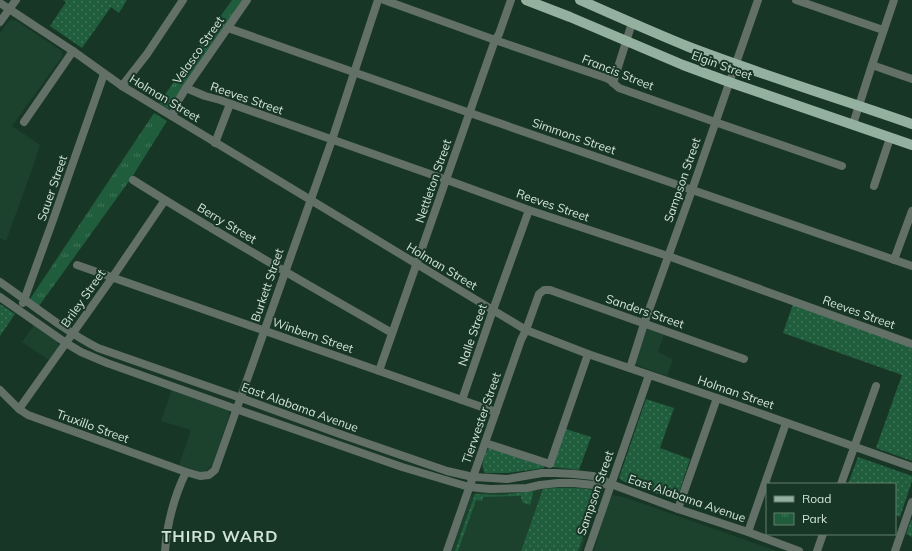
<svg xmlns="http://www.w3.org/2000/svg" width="912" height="551" font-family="Mulish,sans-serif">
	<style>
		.built { fill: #1c412c }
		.grass { fill: url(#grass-dots) }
		.park { fill: url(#park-tufts) }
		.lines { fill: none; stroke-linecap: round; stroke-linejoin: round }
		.minor { stroke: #627067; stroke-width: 8 }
		.major { stroke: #94b09e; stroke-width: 10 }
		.labels { text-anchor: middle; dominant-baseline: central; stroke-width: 4; stroke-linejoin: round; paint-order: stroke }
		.street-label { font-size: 12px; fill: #d2e4d8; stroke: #183625 }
		.district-label { font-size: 16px; font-weight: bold; letter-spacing: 1px; fill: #d2e4d8; stroke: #183625 }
	</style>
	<defs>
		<pattern id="grass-dots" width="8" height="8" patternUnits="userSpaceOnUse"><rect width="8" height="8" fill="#205d3d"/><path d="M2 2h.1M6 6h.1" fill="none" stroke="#407458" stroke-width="1.8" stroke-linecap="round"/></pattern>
		<pattern id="park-tufts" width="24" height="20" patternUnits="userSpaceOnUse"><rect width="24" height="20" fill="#205d3d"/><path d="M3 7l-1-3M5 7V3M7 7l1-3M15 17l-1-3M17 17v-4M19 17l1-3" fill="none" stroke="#407458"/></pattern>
	</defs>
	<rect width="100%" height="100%" fill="#183625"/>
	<g class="built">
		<polygon points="11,20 17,21 60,50 62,52 62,57 12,126 40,145 29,178 6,241 0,238 0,33 7,23"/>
		<polygon points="34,325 57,341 58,344 58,348 49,360 22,342"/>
		<polygon points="646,329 664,335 658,352 665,355 665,356 673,359 667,376 637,365 636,363 635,360"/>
		<polygon points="172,389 226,408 229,411 229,416 214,461 211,467 207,470 203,472 198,472 179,465 191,430 161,421"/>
		<polygon points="576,486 603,490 581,551 452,551 471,495 476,492 549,487"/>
		<polygon points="613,495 624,497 777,551 594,551 608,502"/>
	</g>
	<g class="grass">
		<polygon points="63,0 127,0 119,13 111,7 82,48 50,26 66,2"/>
		<polygon points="0,304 15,314 0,336"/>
		<polygon points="793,304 912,347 912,461 876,448 902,375 783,333"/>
		<path d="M646 399 674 408 660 448 690 459 678 496 674 495 673 498H670L637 487C632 482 624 484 619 478Z"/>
		<polygon points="566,429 591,437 579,470 552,467"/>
		<path d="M489 448 544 466V468L508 473H485C480 467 484 453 489 448Z"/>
		<polygon points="858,457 912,476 912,481 900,517 895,515 895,484 848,484"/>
		<path d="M555 488C566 488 589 487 598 492L578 551H521L543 489Z"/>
		<path d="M533 491V494L530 505C522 503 522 503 521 496L483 497 482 501 476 500 458 551H455L475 494 502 495Z"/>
		<polygon points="911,520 912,520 912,537 906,534"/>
	</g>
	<g class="park">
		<polygon points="232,0 244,0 169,109 159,103"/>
		<polygon points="154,113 167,121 132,177 39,306 30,299"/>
	</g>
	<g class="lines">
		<g class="minor">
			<polyline points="384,0 495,40 606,78 610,80 619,88 715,122 842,166"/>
			<polyline points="796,0 883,30"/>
			<polyline points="0,3 73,51 122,86 526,330 588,354 717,398 912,467"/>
			<polyline points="0,22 16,0"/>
			<polyline points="228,28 470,113 912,266"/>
			<polyline points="872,65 912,79"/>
			<polyline points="613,83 632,23"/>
			<polyline points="122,86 147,54 183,0"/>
			<polyline points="186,88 205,96 220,100 447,180 529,210 668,256 912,344"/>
			<polyline points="172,116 174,112 175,106 186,88 247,0"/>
			<polyline points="24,122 73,51"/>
			<polyline points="853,124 872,65 894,0"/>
			<polyline points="215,143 230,104"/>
			<path d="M133 180C218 234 305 283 392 333"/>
			<polyline points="874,186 890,138"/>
			<polyline points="894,260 912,211"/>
			<polyline points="77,265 496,412"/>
			<path d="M0 282C32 304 63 330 98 348L241 398 337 433 447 471 473 477 491 478 507 479 542 473H555L574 474 593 476 611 484 678 509 748 532 799 551"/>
			<polyline points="0,297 66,343 81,352 107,363 236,409 402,467 469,487 490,489 527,488 540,485 558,483 574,483 594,485 608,484"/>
			<polyline points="23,303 53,220 104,74"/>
			<polyline points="630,368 644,324 692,190 758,0"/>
			<polyline points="379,371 495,40 499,34 511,0"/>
			<polyline points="0,390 19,409 28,415 186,472 200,476 209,475 215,470 332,140 378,0"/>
			<polyline points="462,400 493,310 529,210"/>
			<polyline points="19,409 112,278 165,200"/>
			<polyline points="485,443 550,464 588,354"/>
			<polyline points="841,484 876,386"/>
			<polyline points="678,509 717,398"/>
			<polyline points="748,532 786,423"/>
			<path d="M165 551C167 523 174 497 186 472"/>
			<polyline points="447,551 521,340 526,330 539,294 544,290 550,290 744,359"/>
			<polyline points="588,551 649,375"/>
			<polyline points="817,551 823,534"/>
			<polyline points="895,551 912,502"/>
		</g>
		<g class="major">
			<polyline points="526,0 570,17 683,65 729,82 912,145"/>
			<path d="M580 0C616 16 652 32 689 47 762 75 838 98 912 124"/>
		</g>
	</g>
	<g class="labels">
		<g class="street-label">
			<text transform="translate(198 50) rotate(-55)">Velasco Street</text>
			<text transform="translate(722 65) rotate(20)">Elgin Street</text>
			<text transform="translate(618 72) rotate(22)">Francis Street</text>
			<text transform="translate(165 98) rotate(31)">Holman Street</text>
			<text transform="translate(247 98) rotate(19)">Reeves Street</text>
			<text transform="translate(574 136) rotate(19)">Simmons Street</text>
			<text transform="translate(682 180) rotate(-71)">Sampson Street</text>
			<text transform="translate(433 181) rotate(-71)">Nettleton Street</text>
			<text transform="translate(52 188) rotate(-71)">Sauer Street</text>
			<text transform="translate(553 205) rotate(19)">Reeves Street</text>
			<text transform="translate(227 223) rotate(31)">Berry Street</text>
			<text transform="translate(442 266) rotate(31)">Holman Street</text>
			<text transform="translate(267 285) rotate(-71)">Burkett Street</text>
			<text transform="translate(83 298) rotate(-55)">Briley Street</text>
			<text transform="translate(645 311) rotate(19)">Sanders Street</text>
			<text transform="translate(859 312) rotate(20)">Reeves Street</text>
			<text transform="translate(313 335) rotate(19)">Winbern Street</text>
			<text transform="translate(472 335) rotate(-71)">Nalle Street</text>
			<text transform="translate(736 392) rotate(19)">Holman Street</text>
			<text transform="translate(300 407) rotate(20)">East Alabama Avenue</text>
			<text transform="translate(481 418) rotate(-71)">Tierwester Street</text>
			<text transform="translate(93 426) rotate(20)">Truxillo Street</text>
			<text transform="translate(595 493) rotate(-71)">Sampson Street</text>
			<text transform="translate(687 498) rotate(19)">East Alabama Avenue</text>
		</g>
		<g class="district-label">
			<text x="220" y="536">THIRD WARD</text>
		</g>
	</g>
	<rect x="766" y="483" width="130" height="52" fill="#183625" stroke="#627c6d"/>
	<rect x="774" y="496" width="20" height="6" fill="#94b09e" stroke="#627c6d"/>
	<text x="802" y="503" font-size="12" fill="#d2e4d8">Road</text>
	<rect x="774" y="513" width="20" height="12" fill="url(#park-tufts)" stroke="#627c6d"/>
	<text x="802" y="523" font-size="12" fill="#d2e4d8">Park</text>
</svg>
